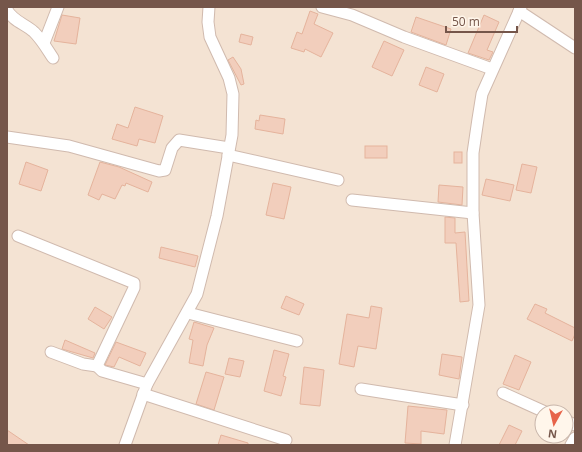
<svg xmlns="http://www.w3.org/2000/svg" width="582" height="452" font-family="'Open Sans',sans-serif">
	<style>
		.residential { fill: #f4e3d3; fill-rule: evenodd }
		.building { fill: #f2cebc; stroke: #e5b39c }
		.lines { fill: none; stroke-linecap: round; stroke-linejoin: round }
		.minor-casing { stroke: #d0baae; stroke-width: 13 }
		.minor { stroke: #fff; stroke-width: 11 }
	</style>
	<rect width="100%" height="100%" fill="#fcf2e4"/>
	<path class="residential" d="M7 7H575V445H7ZM542 412H566V436H542Z"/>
	<g class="building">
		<polygon points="310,11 318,14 314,24 333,33 321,57 305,49 304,52 291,48 297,32 302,34"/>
		<polygon points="62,15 80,18 76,44 54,41"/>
		<polygon points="484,15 499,22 487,50 493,52 489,60 468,53"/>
		<polygon points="416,17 451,29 446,45 411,32"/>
		<polygon points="241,34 253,37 251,45 239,42"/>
		<polygon points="384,41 404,50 392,76 372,67"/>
		<polygon points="233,57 241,69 244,84 241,85 228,60"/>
		<polygon points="426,67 444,74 437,92 419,85"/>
		<polygon points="135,107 163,116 155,143 139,139 137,146 112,139 117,124 128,128"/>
		<polygon points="260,115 285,119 283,134 255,129 256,120 259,121"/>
		<rect x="365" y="146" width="22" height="12"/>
		<rect x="454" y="152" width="8" height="11"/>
		<polygon points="26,162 48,170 41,191 19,184"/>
		<polygon points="100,162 119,167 152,182 148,192 126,183 125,186 122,185 115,199 102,194 99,200 88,195"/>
		<polygon points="522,164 537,167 531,193 516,190"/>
		<polygon points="486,179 514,185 510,201 482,195"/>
		<polygon points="273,183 291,187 284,219 266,215"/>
		<polygon points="439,185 463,187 462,205 438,202"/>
		<polygon points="445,217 455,218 455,233 465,232 469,301 460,302 456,243 445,243"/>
		<polygon points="161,247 198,256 195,267 159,258"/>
		<polygon points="286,296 304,304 299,315 281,308"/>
		<polygon points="535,304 547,309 545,313 575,328 575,334 572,341 527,319"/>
		<polygon points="371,306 382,308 376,349 358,346 354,367 339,364 347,314 369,318"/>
		<polygon points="95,307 112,317 104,329 88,319"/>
		<polygon points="194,322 214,328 207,345 203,366 189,363 193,340 189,339"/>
		<polygon points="65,340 95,353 93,358 62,349"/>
		<polygon points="116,342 146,353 140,366 119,357 114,367 105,365"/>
		<polygon points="274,350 289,354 283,376 286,377 281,396 264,391"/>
		<polygon points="442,354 462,357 459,379 439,375"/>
		<polygon points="515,355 531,362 519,390 503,384"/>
		<polygon points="229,358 244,361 240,377 225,374"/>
		<polygon points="304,367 324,370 320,406 300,404"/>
		<polygon points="206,372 224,377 214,410 196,404"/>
		<polygon points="408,406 447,410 444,434 421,431 421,444 405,443"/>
		<polygon points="509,425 522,431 515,445 499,445"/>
		<polygon points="7,430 29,445 7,445"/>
		<polygon points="221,435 248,443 248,445 218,445"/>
	</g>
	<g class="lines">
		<defs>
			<g id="minor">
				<polyline points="322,7 352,15 404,37 492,69"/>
				<path d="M7 10C13 21 25 24 34 32 42 40 47 49 53 58"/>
				<polyline points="519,11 575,48"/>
				<polyline points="44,43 58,7"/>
				<polyline points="7,137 69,146 159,171 165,170 172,148 179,140 229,148"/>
				<polyline points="228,155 338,180"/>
				<polyline points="352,200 473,213"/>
				<polyline points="18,236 134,283 134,288 97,366 102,371 147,384"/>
				<polyline points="188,313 297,341"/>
				<polyline points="51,352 83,364 97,366"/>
				<polyline points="361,389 463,405"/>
				<polyline points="503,393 545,412"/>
				<polyline points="143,394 286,440"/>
				<polyline points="566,421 575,425"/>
				<polyline points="125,445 147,384 197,294 217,216 232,135 233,94 229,78 210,37 208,22 209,7"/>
				<polyline points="455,445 479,305 473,213 473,153 478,119 482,94 521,7"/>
				<polyline points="571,445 575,438"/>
			</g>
		</defs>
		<use href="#minor" class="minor-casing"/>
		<use href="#minor" class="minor"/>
	</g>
	<rect width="582" height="452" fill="none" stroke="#75564a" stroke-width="16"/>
	<g transform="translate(554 424) rotate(188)"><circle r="19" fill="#fff6eb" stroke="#c8b6ab"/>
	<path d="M0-3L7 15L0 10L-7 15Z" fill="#e76349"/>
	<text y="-6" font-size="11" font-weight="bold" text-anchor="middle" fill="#75564a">N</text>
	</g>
	<path d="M446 26v6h71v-6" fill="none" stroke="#75564a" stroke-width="2"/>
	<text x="452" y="26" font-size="12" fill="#75564a" stroke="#fff6eb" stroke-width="3" paint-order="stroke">50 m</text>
</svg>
